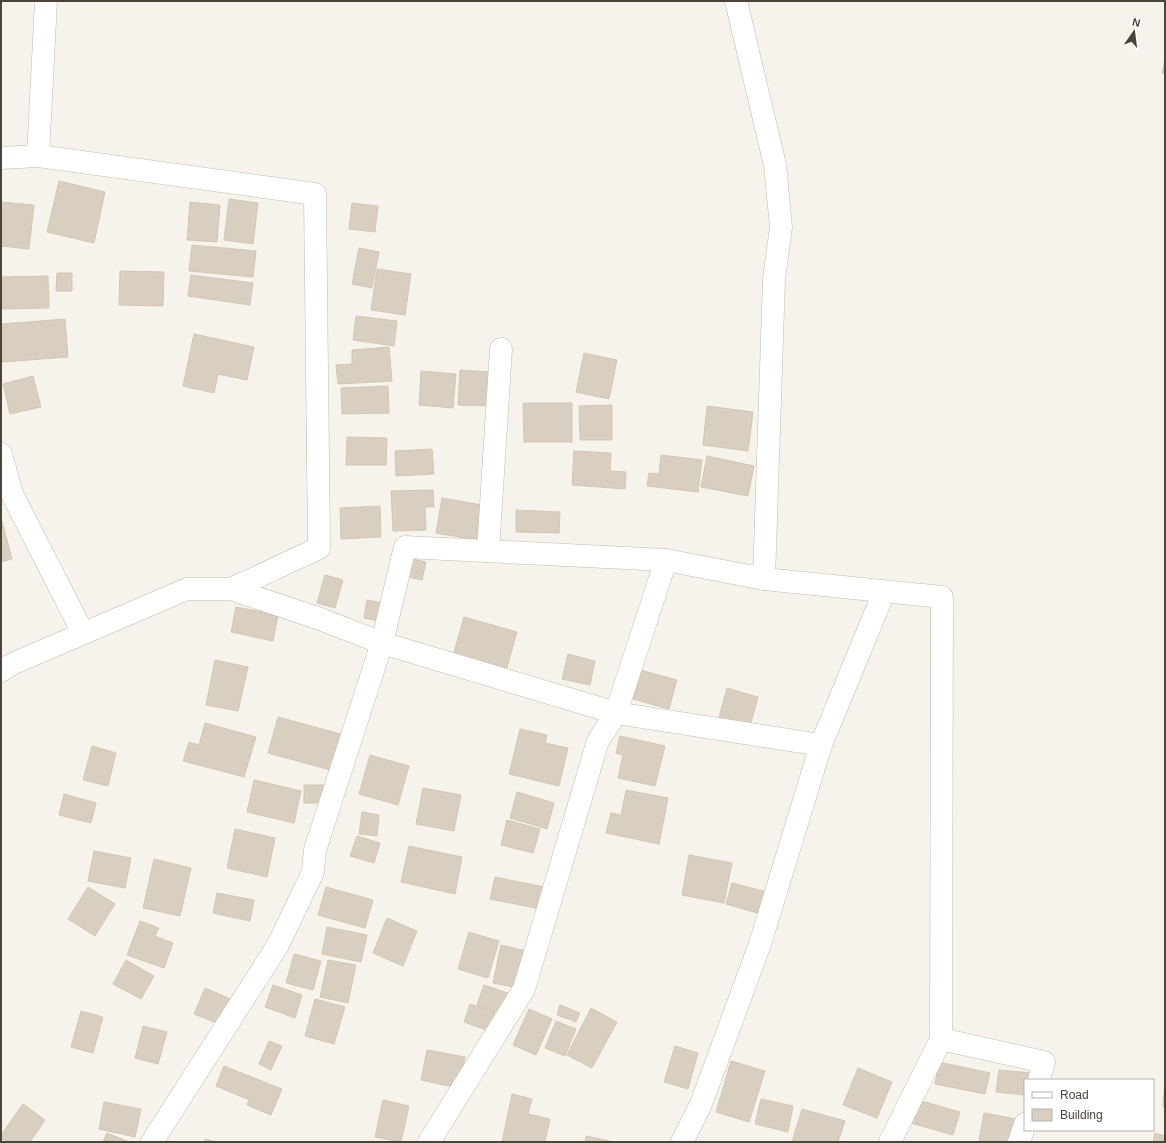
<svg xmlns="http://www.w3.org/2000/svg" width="1166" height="1143" font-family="Arial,sans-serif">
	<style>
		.building { fill: #d8cfc1; stroke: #d3c7b4 }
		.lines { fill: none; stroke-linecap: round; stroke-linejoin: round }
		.minor-casing { stroke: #c2bbae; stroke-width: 23 }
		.minor { stroke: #fff; stroke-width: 22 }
	</style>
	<rect width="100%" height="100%" fill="#f6f3ec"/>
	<g class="building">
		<polygon points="1165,60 1165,74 1162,73"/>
		<polygon points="59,181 105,192 94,243 47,232"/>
		<polygon points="229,199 258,203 253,244 224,240"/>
		<polygon points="1,202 34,205 29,249 1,246"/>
		<polygon points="190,202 220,205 217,242 187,240"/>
		<polygon points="352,203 378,206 375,232 349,229"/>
		<polygon points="192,245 256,251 253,277 189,271"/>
		<polygon points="359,248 379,252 372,288 352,284"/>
		<polygon points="377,269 411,274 405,315 371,310"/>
		<polygon points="120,271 164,272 163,306 119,305"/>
		<polygon points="57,273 72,273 72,291 56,291"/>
		<polygon points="191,275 253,283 250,305 188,296"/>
		<polygon points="48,276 49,308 2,309 1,277"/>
		<polygon points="356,316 397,321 394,346 353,340"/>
		<polygon points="65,319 68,357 2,362 1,324"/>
		<polygon points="194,334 254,347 247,380 218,374 214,393 183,386"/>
		<polygon points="389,347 392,381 338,384 336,365 352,364 352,350"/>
		<polygon points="584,353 617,360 609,399 576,392"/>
		<polygon points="460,370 492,372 490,406 458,405"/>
		<polygon points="421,371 456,374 453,408 419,405"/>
		<polygon points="33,376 41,407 10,414 3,384"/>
		<polygon points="388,386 389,413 342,414 341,388"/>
		<polygon points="523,403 572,403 572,442 524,442"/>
		<polygon points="612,405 612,440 580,440 579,406"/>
		<polygon points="707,406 753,412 748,451 703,445"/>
		<polygon points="347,437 387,438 386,465 346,465"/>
		<polygon points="432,449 434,474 396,476 395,451"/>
		<polygon points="574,451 611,453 610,471 626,472 625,489 572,485"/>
		<polygon points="661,455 702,460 698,492 647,486 649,473 659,474"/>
		<polygon points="707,456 754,466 748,496 701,487"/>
		<polygon points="433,490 434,507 425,507 426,530 393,531 391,491"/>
		<polygon points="442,498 482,505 476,540 436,533"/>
		<polygon points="380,506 381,537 341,539 340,508"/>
		<polygon points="516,510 560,512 559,533 516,532"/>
		<polygon points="1,518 12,559 1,562"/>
		<polygon points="412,559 426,562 422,580 408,577"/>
		<polygon points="325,575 343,580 335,608 317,603"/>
		<polygon points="367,600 388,604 385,622 364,618"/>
		<polygon points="236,607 278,615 273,641 231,632"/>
		<polygon points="464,617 517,632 504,678 451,663"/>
		<polygon points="568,654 595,661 590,685 562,679"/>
		<polygon points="215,660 248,667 238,711 206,705"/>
		<polygon points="640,670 677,680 669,709 633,699"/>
		<polygon points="727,688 758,697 750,726 719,717"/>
		<polygon points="278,717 344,735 334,771 268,753"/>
		<polygon points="205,723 256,737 244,777 183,761 189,742 199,745"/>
		<polygon points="520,729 547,735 545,743 568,748 559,786 509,774"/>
		<polygon points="620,736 665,746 655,786 618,778 623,755 616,753"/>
		<polygon points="92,746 116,753 108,786 83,780"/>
		<polygon points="370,755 409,766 398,805 359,794"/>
		<polygon points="254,780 301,791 294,823 247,812"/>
		<rect x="304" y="785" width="26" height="18"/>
		<polygon points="423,788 461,795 454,831 416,824"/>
		<polygon points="626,790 668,798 659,844 606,833 611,813 621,815"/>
		<polygon points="517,792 554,803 547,829 510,818"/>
		<polygon points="64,794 96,803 91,823 59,815"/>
		<polygon points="362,812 379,815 377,836 359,834"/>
		<polygon points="507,820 540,829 533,853 501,845"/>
		<polygon points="235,829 275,838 267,877 227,868"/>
		<polygon points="357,836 380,843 374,863 350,856"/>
		<polygon points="409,846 462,857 455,894 401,882"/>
		<polygon points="94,851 131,858 125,888 88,881"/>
		<polygon points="689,855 732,863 724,903 682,895"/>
		<polygon points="154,859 191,868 180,916 143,908"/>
		<polygon points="495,877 554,889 550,911 490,899"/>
		<polygon points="732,883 767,892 761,914 726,904"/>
		<polygon points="88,887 115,904 95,936 68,919"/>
		<polygon points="326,887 373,900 365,928 318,915"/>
		<polygon points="217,893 254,900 250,921 213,913"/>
		<polygon points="387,918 417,931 403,966 373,953"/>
		<polygon points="140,921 159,928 155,936 173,943 164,968 127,955"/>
		<polygon points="327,927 367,935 361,962 322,954"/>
		<polygon points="469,932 499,941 488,978 458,969"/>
		<polygon points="501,945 535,953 527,990 493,983"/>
		<polygon points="294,954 321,961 313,990 286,983"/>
		<polygon points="126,960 154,976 141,999 113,984"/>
		<polygon points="328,960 356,965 348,1003 320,997"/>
		<polygon points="273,985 302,995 295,1018 265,1007"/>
		<polygon points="484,985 517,996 510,1016 477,1005"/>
		<polygon points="205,988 245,1005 219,1024 194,1014"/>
		<polygon points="315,999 345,1007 334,1044 305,1036"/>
		<polygon points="470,1004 495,1012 489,1031 464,1022"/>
		<polygon points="560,1005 580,1013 576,1022 557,1015"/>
		<polygon points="591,1008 617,1022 592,1068 567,1055"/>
		<polygon points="529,1009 552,1019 536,1055 513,1045"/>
		<polygon points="81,1011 103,1017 93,1053 71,1047"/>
		<polygon points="556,1021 576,1029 565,1056 545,1048"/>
		<polygon points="143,1026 167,1032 158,1064 135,1058"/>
		<polygon points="269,1041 282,1046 271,1070 259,1064"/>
		<polygon points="675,1046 698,1053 688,1089 664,1082"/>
		<polygon points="427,1050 465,1057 459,1088 421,1080"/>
		<polygon points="731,1061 765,1071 749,1122 716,1112"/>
		<polygon points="939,1062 990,1073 985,1094 935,1084"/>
		<polygon points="224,1066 282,1089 271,1115 247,1105 249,1100 216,1086"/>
		<polygon points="858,1068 892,1082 877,1118 843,1105"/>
		<polygon points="999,1070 1031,1073 1030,1080 1025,1080 1025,1095 996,1092"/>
		<polygon points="1165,1079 1165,1107 1163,1107"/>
		<polygon points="512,1094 532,1099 528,1114 550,1119 545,1142 502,1142"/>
		<polygon points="761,1099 793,1106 788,1132 755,1124"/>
		<polygon points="383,1100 409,1106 401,1142 375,1137"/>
		<polygon points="918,1100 960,1112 953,1135 911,1123"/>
		<polygon points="104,1102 141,1109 135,1137 99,1129"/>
		<polygon points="23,1104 45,1120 30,1142 6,1142 1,1138 1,1135"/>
		<polygon points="802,1109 845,1121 838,1142 792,1142"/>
		<polygon points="984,1113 1016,1119 1011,1142 990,1142 979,1140"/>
		<polygon points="107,1133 129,1142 103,1142"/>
		<polygon points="1155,1133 1165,1136 1165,1142 1153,1142"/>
		<polygon points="586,1136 614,1142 585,1142"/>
		<polygon points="205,1139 217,1142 205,1142"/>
	</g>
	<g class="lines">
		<defs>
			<g id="minor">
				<polyline points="736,1 775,165 781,227 774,279 764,579"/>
				<polyline points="38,156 46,1"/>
				<polyline points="1,158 38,156 315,194 319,548 231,589"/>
				<polyline points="1,454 12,494 83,633"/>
				<polyline points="488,551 501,349"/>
				<polyline points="1,671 12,664 187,589 231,589 320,619 382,643 405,547 666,560 764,579 942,597 941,1039 1044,1062 1039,1080"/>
				<polyline points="152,1142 278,945 313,872 315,850 382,643 616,713 666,560"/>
				<polyline points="429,1142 524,989 598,741 616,713 821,745 884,592"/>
				<polyline points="682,1142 701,1104 760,944 821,745"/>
				<polyline points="890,1142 941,1039"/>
				<polyline points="1019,1142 1025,1124"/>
			</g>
		</defs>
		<use href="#minor" class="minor-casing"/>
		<use href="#minor" class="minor"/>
	</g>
	<rect width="1166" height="1143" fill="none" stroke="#4b4439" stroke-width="4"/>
	<rect x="1024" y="1079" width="130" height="52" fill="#ffffff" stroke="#b7b4b0"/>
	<rect x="1032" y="1092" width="20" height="6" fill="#ffffff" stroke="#b7b4b0"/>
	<text x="1060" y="1099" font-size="12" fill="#4b4439">Road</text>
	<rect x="1032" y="1109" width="20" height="12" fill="#d8cfc1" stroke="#b7b4b0"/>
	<text x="1060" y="1119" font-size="12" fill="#4b4439">Building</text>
	<g transform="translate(1134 32) rotate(14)" stroke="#ffffff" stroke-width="3" paint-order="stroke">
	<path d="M0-3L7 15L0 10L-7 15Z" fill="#4b4439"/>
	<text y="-6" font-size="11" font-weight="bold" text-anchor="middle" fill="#4b4439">N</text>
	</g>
</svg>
